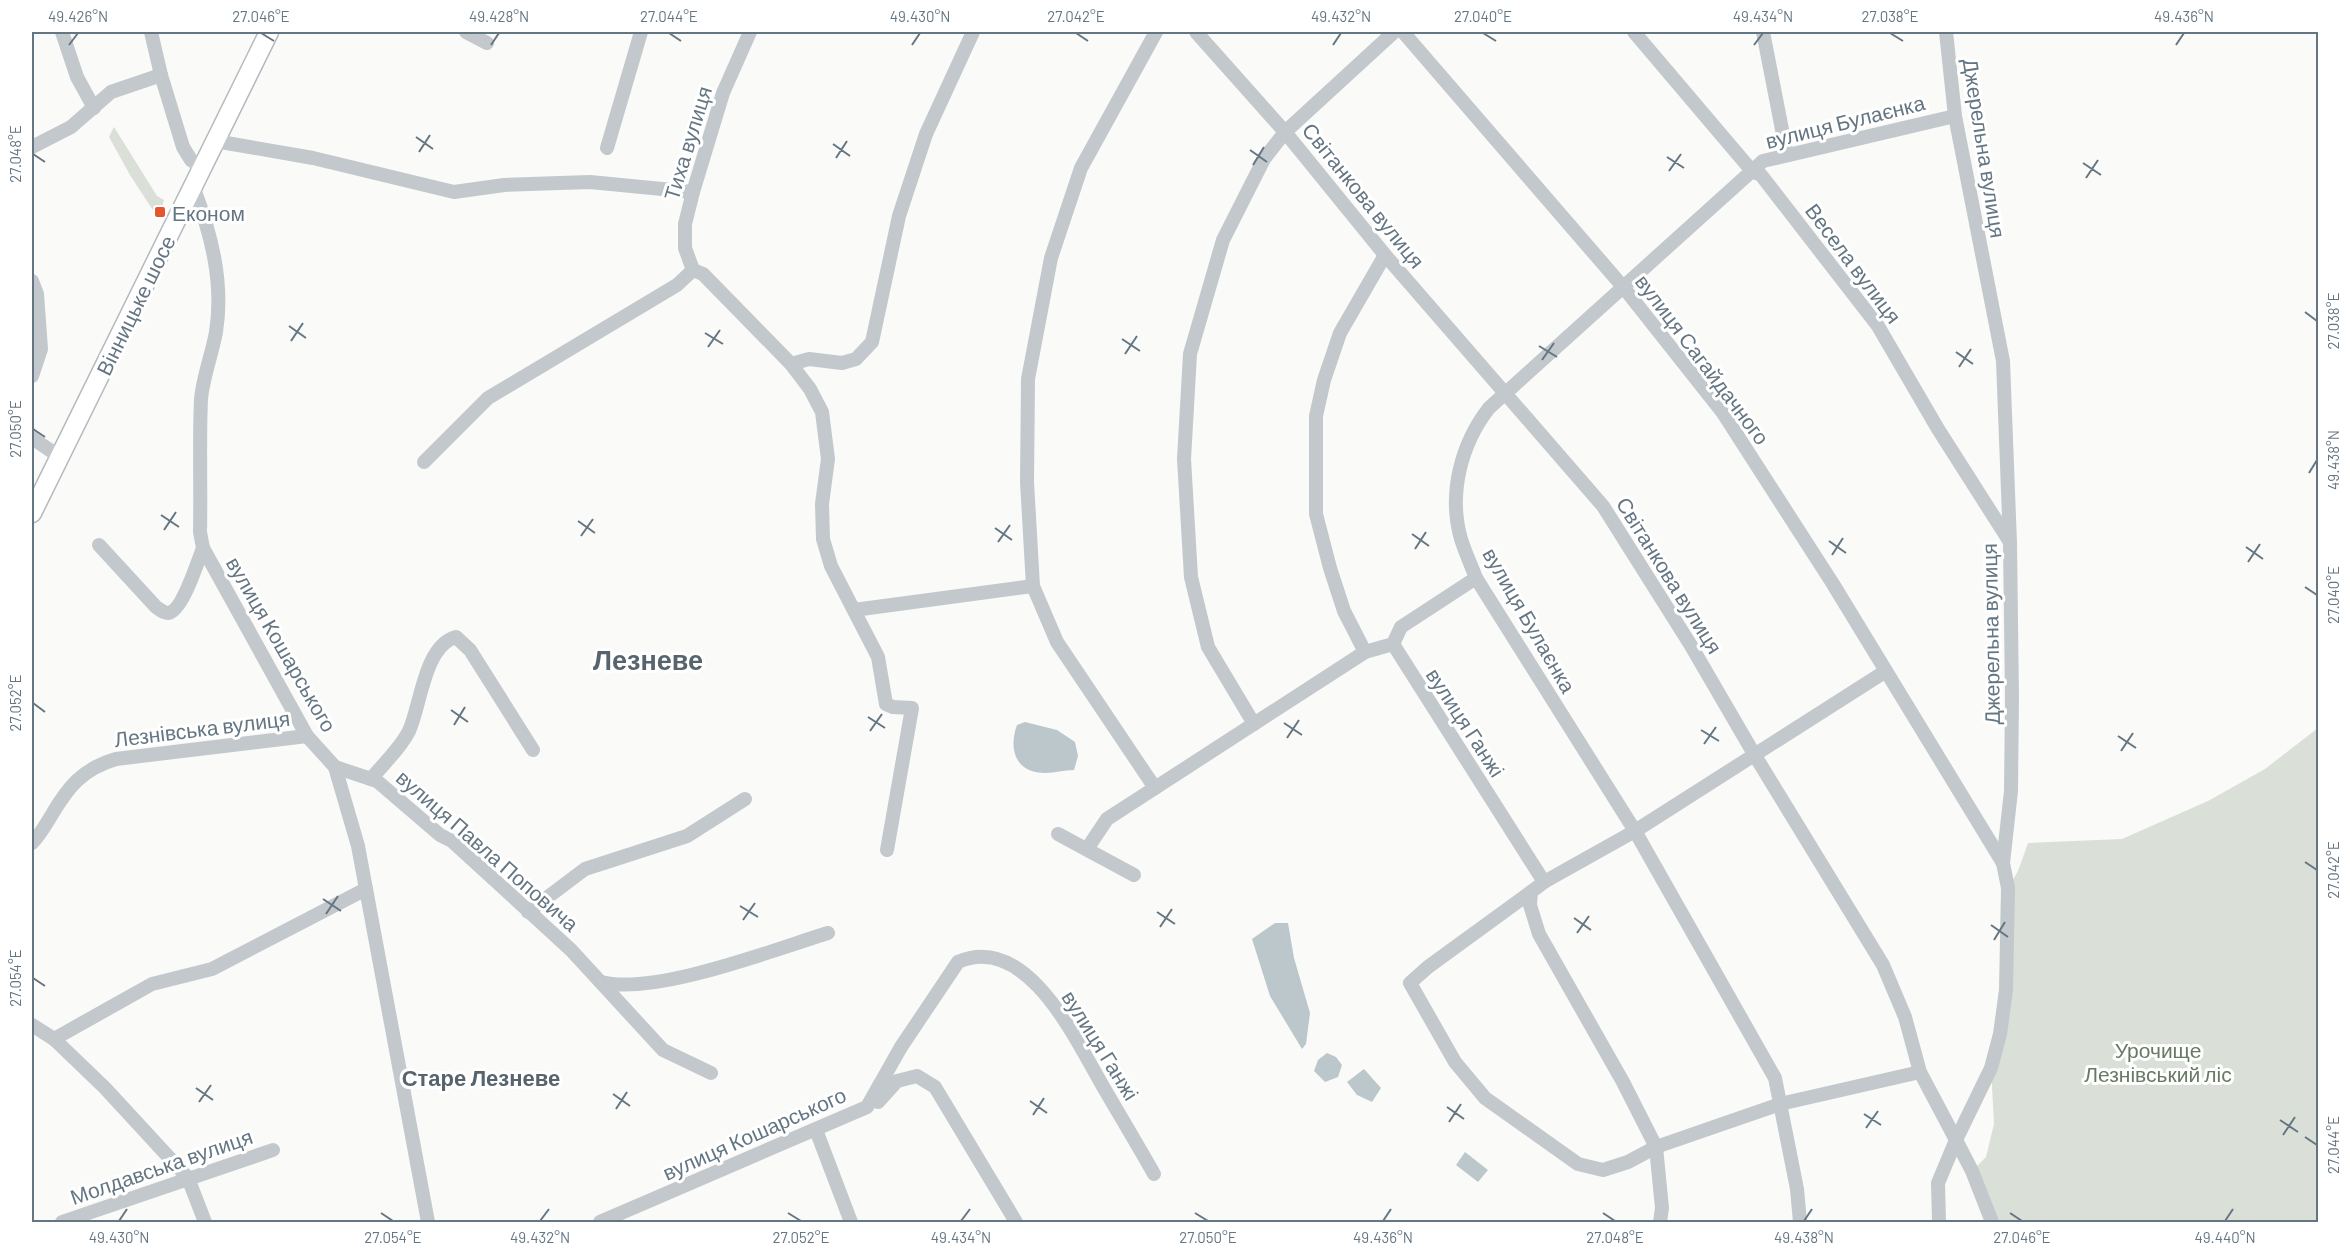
<svg xmlns="http://www.w3.org/2000/svg" width="2350" height="1254" font-family="Barlow,sans-serif">
	<style>
		.green { fill: #dadfd7 }
		.water { fill: #bbc7cb }
		.lines { fill: none; stroke-linecap: round; stroke-linejoin: round }
		.major-casing { stroke: #b5babe; stroke-width: 21 }
		.minor { stroke: #c3c8cc; stroke-width: 14 }
		.major { stroke: #fff; stroke-width: 18 }
		.ticks { fill: none; stroke: #657683; stroke-width: 2 }
		.poi-dot { fill: #e4572e; stroke: #fff; stroke-width: 2 }
		.labels { text-anchor: middle; dominant-baseline: central; stroke-width: 6; stroke-linejoin: round; paint-order: stroke }
		.street-label { font-size: 21px; fill: #657683; stroke: #fff }
		.poi-label { font-size: 21px; fill: #657683; stroke: #fff; text-anchor: start }
		.park-label { font-size: 21px; fill: #687a64; stroke: #fff }
		.neighbourhood-label { font-size: 22px; font-weight: bold; fill: #57646e; stroke: #fff }
		.district-label { font-size: 27px; font-weight: bold; fill: #57646e; stroke: #fff }
		.neatline { fill: none; stroke: #657683; stroke-width: 2 }
		.ticks-label { font-size: 15px; text-anchor: middle; fill: #657683 }
	</style>
	<rect width="100%" height="100%" fill="#fafaf8"/>
	<g class="green">
		<polygon points="114,127 157,196 164,200 158,218 130,175 109,137"/>
		<polygon points="2318,728 2318,1222 1992,1222 1972,1171 1986,1157 1994,1124 1991,1068 2000,1034 2008,888 2018,871 2028,843 2122,839 2208,801 2265,769"/>
	</g>
	<g class="water">
		<path d="M1025 722 1057 730 1075 742 1078 756 1074 770C1064 770 1055 773 1045 773 1016 773 1008 750 1017 725Z"/>
		<polygon points="1275,923 1288,923 1294,958 1310,1013 1306,1044 1302,1049 1270,996 1252,939"/>
		<polygon points="1327,1053 1336,1057 1342,1065 1338,1077 1325,1082 1314,1071 1318,1060"/>
		<polygon points="1364,1069 1381,1088 1372,1102 1357,1095 1347,1082"/>
		<polygon points="1465,1152 1488,1170 1478,1182 1456,1165"/>
	</g>
	<g class="lines">
		<defs>
			<polyline id="major" points="32,513 269,32"/>
		</defs>
		<use href="#major" class="major-casing"/>
		<g class="minor">
			<polyline points="62,32 77,77 94,108"/>
			<polyline points="151,32 161,75 183,147 191,160 202,167"/>
			<polyline points="466,32 487,43"/>
			<polyline points="1196,32 1285,132 1385,255 1603,506 1690,644 1754,754 1883,965 1905,1017 1920,1072 1956,1140 1938,1183 1939,1222"/>
			<polyline points="1403,32 1624,288 1723,413 1833,584 2003,863"/>
			<polyline points="1634,32 1752,171 1761,175 1878,326 1938,429 2010,542"/>
			<polyline points="1763,32 1787,155"/>
			<polyline points="1946,32 1955,116 2003,361 2010,543 2012,698 2011,791 2003,863 2008,888 2006,990 2000,1034 1991,1068 1956,1140 1972,1171 1992,1222"/>
			<polyline points="215,141 313,158 454,192 504,185 590,182 693,192"/>
			<polyline points="32,147 71,127 111,92 161,75"/>
			<polyline points="607,148 641,32"/>
			<path d="M193 186C211 233 224 282 216 332 212 354 203 377 201 399 199 443 201 488 200 532L203 548 307 736 335 767 358 846 428 1222"/>
			<polyline points="1385,255 1340,333 1324,380 1316,416 1316,514 1330,568 1344,611 1365,652 1393,644 1544,882 1531,892 1530,905 1539,934 1623,1082 1656,1147 1662,1208 1660,1222"/>
			<polyline points="693,270 703,274 791,364 810,389 822,412 828,459 822,504 823,539 831,566 878,657 886,704 893,707 912,708 887,850"/>
			<polyline points="693,270 685,248 685,224 693,192 723,93 750,32"/>
			<polyline points="32,281 37,294 41,349 32,376"/>
			<polyline points="791,364 809,359 842,363 856,359 872,342 899,216 926,134 973,32"/>
			<polyline points="32,438 60,457"/>
			<polyline points="424,462 488,398 677,285 693,270"/>
			<path d="M99 545 156 607C159 609 163 613 168 613 182 612 198 561 203 548"/>
			<polyline points="854,610 1033,586"/>
			<polyline points="1393,644 1401,627 1476,578"/>
			<polyline points="1254,724 1208,647 1191,577 1184,459 1190,354 1223,240 1264,159 1285,132 1394,32"/>
			<polyline points="335,767 377,781 440,835 452,841 571,950 663,1050 711,1073"/>
			<path d="M371 779C384 763 400 749 409 731 421 705 424 646 456 637L470 650 533 750"/>
			<polyline points="1155,788 1057,642 1033,586 1027,482 1028,379 1051,258 1081,168 1156,32"/>
			<polyline points="1058,834 1134,875"/>
			<path d="M32 843C40 835 45 826 51 816 68 787 82 769 116 759L307 736"/>
			<polyline points="1087,849 1107,819 1365,652"/>
			<polyline points="1544,882 1635,831 1886,671"/>
			<polyline points="1531,892 1428,967 1410,983 1455,1062 1485,1098 1578,1164 1603,1170 1628,1162 1656,1147 1780,1104 1920,1072"/>
			<polyline points="528,912 585,869 687,836 745,799"/>
			<path d="M601 982C654 996 773 950 828 933"/>
			<polyline points="32,1025 54,1039 105,1088 188,1178 205,1222"/>
			<polyline points="54,1039 152,984 212,969 366,889"/>
			<polyline points="878,1102 897,1081 917,1076 935,1087 1016,1222"/>
			<polyline points="816,1130 851,1222"/>
			<polyline points="62,1222 273,1150"/>
			<path d="M600 1222 867 1107 901 1047 958 962C1026 932 1075 1038 1101 1083 1119 1114 1137 1144 1154 1174"/>
			<path d="M1800 1222 1797 1189 1775 1078 1635 831 1476 578C1471 565 1465 552 1461 539 1448 494 1461 444 1489 408L1763 161 1955 116"/>
		</g>
		<use href="#major" class="major"/>
	</g>
	<path class="ticks" d="M261 33 274 41M669 33 681 41M1076 33 1088 41M1483 33 1496 41M1890 33 1903 41M69 45 78 33M491 45 499 33M912 45 920 33M1333 45 1341 33M1754 45 1763 33M2176 45 2184 33M416 137 433 149M833 144 850 156M1250 150 1267 162M419 152 430 135M33 154 45 162M1667 157 1684 168M836 158 847 141M2083 163 2101 175M1253 165 1264 147M1669 171 1681 154M2086 178 2098 160M2305 312 2317 321M289 326 306 338M705 333 723 344M1122 339 1140 351M291 341 303 323M1539 346 1557 357M708 347 720 330M1956 352 1973 364M1125 354 1137 336M1542 360 1554 343M1959 367 1971 349M33 429 45 437M2309 473 2317 460M161 515 179 527M578 521 595 533M995 528 1012 540M164 530 176 512M1412 534 1429 546M581 536 593 519M1829 541 1846 553M998 542 1010 525M2246 547 2263 559M1415 549 1426 532M1832 555 1843 538M2248 562 2260 544M2305 587 2317 595M33 703 45 712M451 710 468 722M868 717 885 728M1284 723 1302 735M454 725 465 707M1701 730 1719 741M870 731 882 714M2118 736 2136 748M1287 738 1299 720M1704 744 1716 727M2121 751 2133 733M2305 862 2317 870M323 899 341 911M740 906 758 917M1157 912 1175 924M326 914 338 896M1574 918 1591 930M743 920 755 903M1991 925 2008 937M1160 927 1172 909M1577 933 1589 916M1994 940 2005 922M33 978 45 986M196 1088 213 1100M613 1094 630 1106M1030 1101 1047 1113M199 1102 211 1085M1447 1107 1464 1119M616 1109 627 1092M1864 1114 1881 1125M1033 1115 1044 1098M2280 1120 2298 1132M1449 1122 1461 1104M1866 1128 1878 1111M2283 1135 2295 1117M2305 1137 2317 1145M381 1213 393 1221M788 1213 801 1221M1195 1213 1208 1221M1603 1213 1615 1221M2010 1213 2022 1221M119 1221 127 1209M540 1221 549 1209M961 1221 970 1209M1383 1221 1391 1209M1804 1221 1812 1209M2225 1221 2233 1209"/>
	<rect class="poi-dot" x="154" y="206" width="12" height="12" rx="3"/>
	<g class="labels">
		<g class="street-label">
			<text transform="translate(1845 121) rotate(-14)">вулиця Булаєнка</text>
			<text transform="translate(687 143) rotate(-73)">Тиха вулиця</text>
			<text transform="translate(1985 148) rotate(81)">Джерельна вулиця</text>
			<text transform="translate(1364 195) rotate(51)">Світанкова вулиця</text>
			<text transform="translate(1854 263) rotate(53)">Весела вулиця</text>
			<text transform="translate(135 305) rotate(-64)">Вінницьке шосе</text>
			<text transform="translate(1703 359) rotate(53)">вулиця Сагайдачного</text>
			<text transform="translate(1670 575) rotate(58)">Світанкова вулиця</text>
			<text transform="translate(1530 620) rotate(60)">вулиця Булаєнка</text>
			<text transform="translate(1990 634) rotate(-91)">Джерельна вулиця</text>
			<text transform="translate(282 644) rotate(60)">вулиця Кошарського</text>
			<text transform="translate(1466 722) rotate(57)">вулиця Ганжі</text>
			<text transform="translate(202 728) rotate(-7)">Лезнівська вулиця</text>
			<text transform="translate(488 850) rotate(41)">вулиця Павла Поповича</text>
			<text transform="translate(1101 1045) rotate(58)">вулиця Ганжі</text>
			<text transform="translate(754 1133) rotate(-24)">вулиця Кошарського</text>
			<text transform="translate(161 1166) rotate(-19)">Молдавська вулиця</text>
		</g>
		<g class="poi-label">
			<text x="172" y="212">Економ</text>
		</g>
		<g class="park-label">
			<text x="2158" y="1049">Урочище<tspan x="2158" dy="24">Лезнівський ліс</tspan></text>
		</g>
		<g class="neighbourhood-label">
			<text x="481" y="1077">Старе Лезневе</text>
		</g>
		<g class="district-label">
			<text x="648" y="659">Лезневе</text>
		</g>
	</g>
	<rect width="2350" height="1254" fill="none" stroke="#ffffff" stroke-width="66"/>
	<rect x="33" y="33" width="2284" height="1188" class="neatline"/>
	<g class="ticks-label">
		<text x="78" y="22">49.426°N</text>
		<text x="261" y="22">27.046°E</text>
		<text x="499" y="22">49.428°N</text>
		<text x="669" y="22">27.044°E</text>
		<text x="920" y="22">49.430°N</text>
		<text x="1076" y="22">27.042°E</text>
		<text x="1341" y="22">49.432°N</text>
		<text x="1483" y="22">27.040°E</text>
		<text x="1763" y="22">49.434°N</text>
		<text x="1890" y="22">27.038°E</text>
		<text x="2184" y="22">49.436°N</text>
		<text transform="translate(16 154) rotate(-90)" y="5">27.048°E</text>
		<text transform="translate(2334 321) rotate(-90)" y="5">27.038°E</text>
		<text transform="translate(16 429) rotate(-90)" y="5">27.050°E</text>
		<text transform="translate(2334 460) rotate(-90)" y="5">49.438°N</text>
		<text transform="translate(2334 595) rotate(-90)" y="5">27.040°E</text>
		<text transform="translate(16 703) rotate(-90)" y="5">27.052°E</text>
		<text transform="translate(2334 870) rotate(-90)" y="5">27.042°E</text>
		<text transform="translate(16 978) rotate(-90)" y="5">27.054°E</text>
		<text transform="translate(2334 1145) rotate(-90)" y="5">27.044°E</text>
		<text x="119" y="1243">49.430°N</text>
		<text x="393" y="1243">27.054°E</text>
		<text x="540" y="1243">49.432°N</text>
		<text x="801" y="1243">27.052°E</text>
		<text x="961" y="1243">49.434°N</text>
		<text x="1208" y="1243">27.050°E</text>
		<text x="1383" y="1243">49.436°N</text>
		<text x="1615" y="1243">27.048°E</text>
		<text x="1804" y="1243">49.438°N</text>
		<text x="2022" y="1243">27.046°E</text>
		<text x="2225" y="1243">49.440°N</text>
	</g>
</svg>
